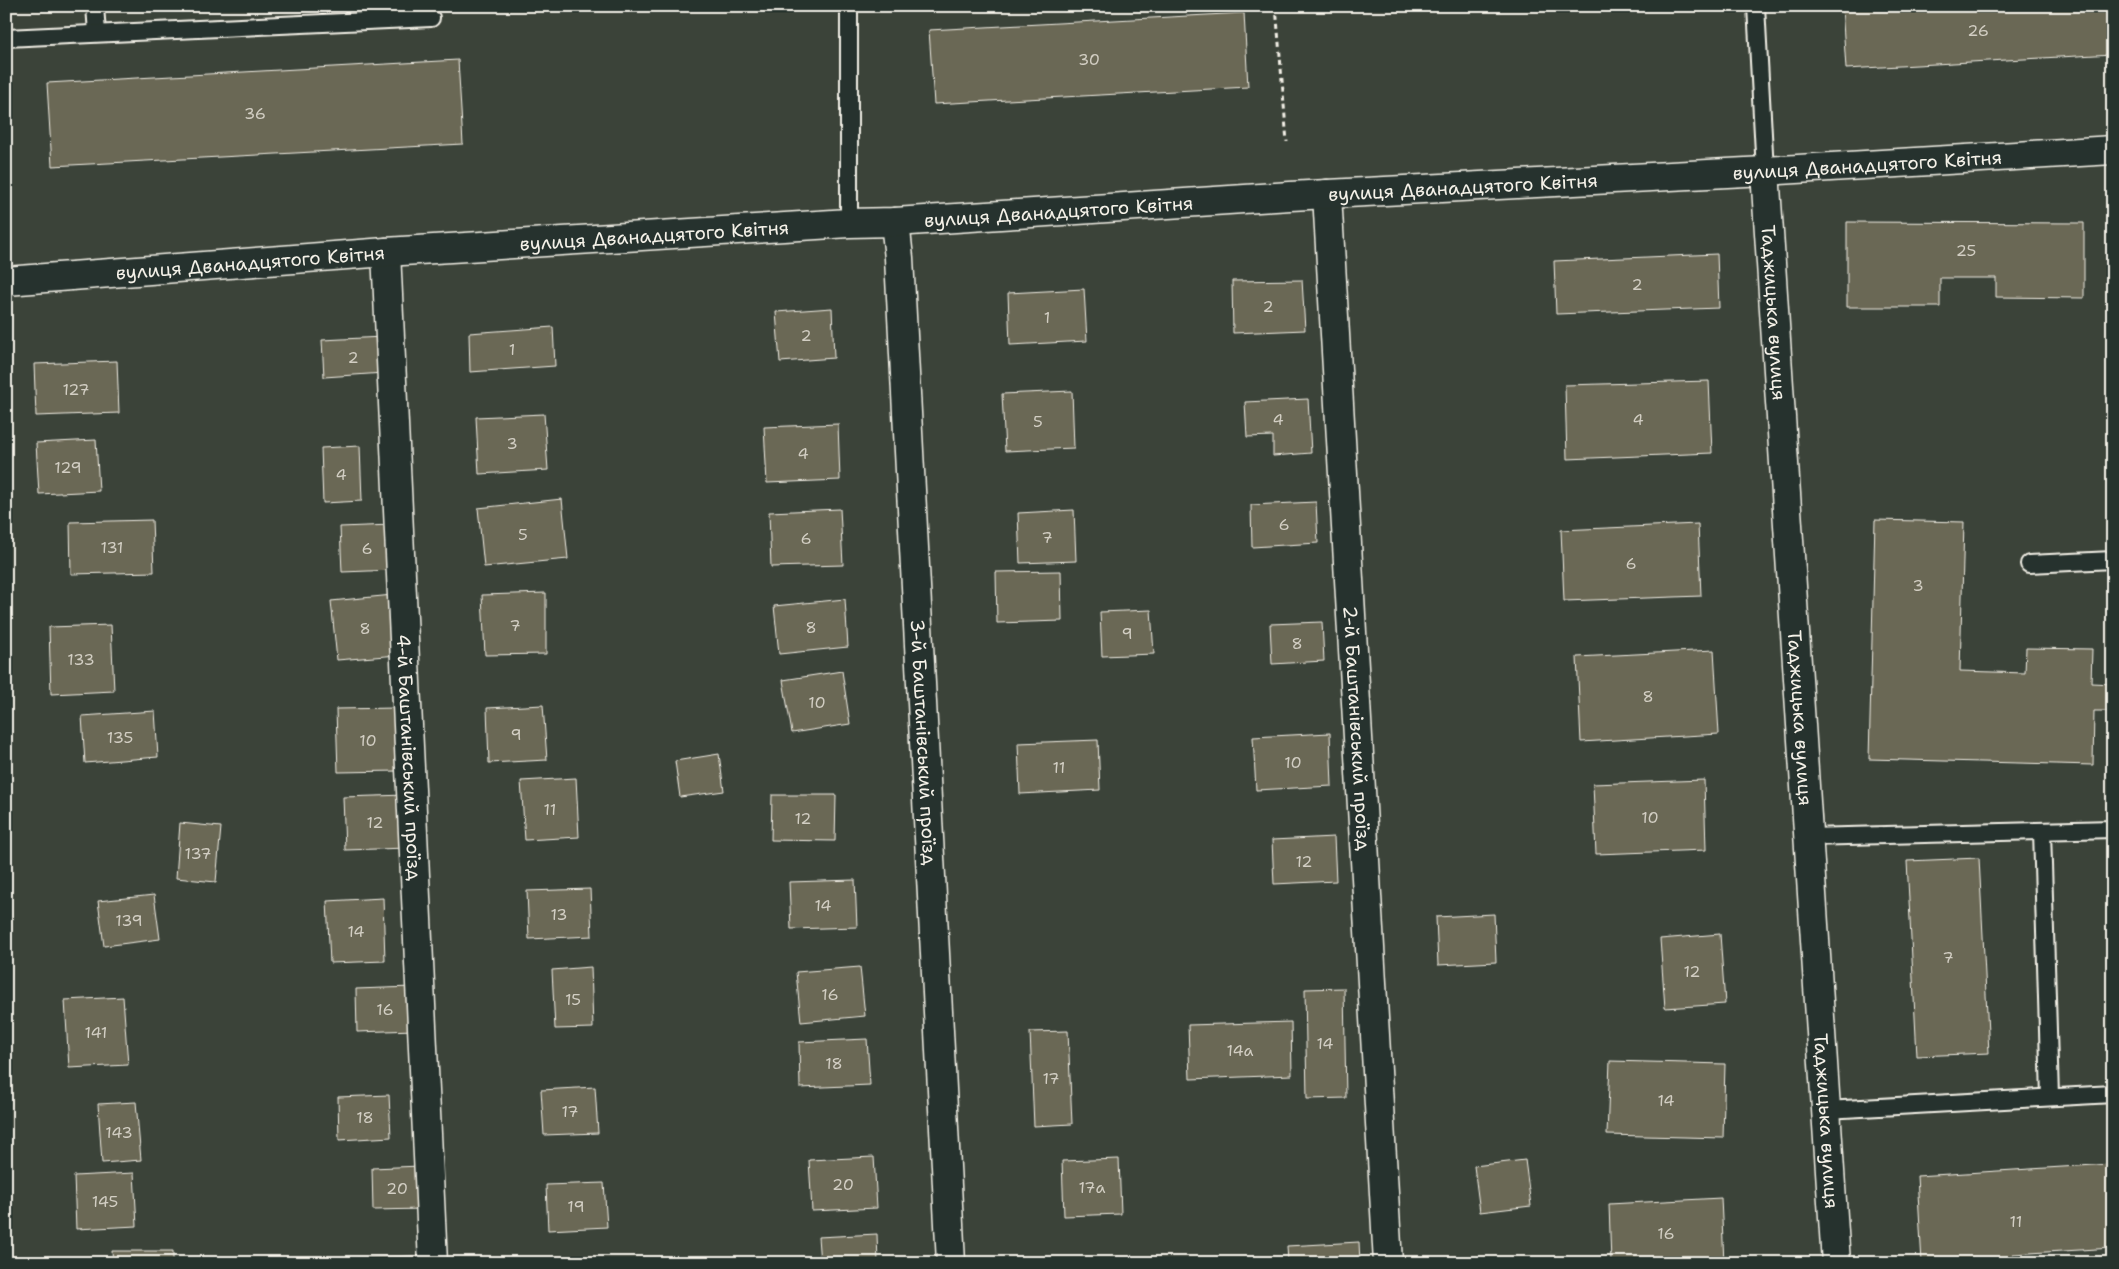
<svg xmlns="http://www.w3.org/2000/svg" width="2119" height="1269" font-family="'Shantell Sans',sans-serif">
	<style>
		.building { fill: #6b6754; stroke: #f4f1e8 }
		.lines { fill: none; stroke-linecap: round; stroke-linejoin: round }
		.service-casing { stroke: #f4f1e8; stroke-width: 20 }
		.minor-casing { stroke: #f4f1e8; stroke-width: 31 }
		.tertiary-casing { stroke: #f4f1e8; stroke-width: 31 }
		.path { stroke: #f4f1e8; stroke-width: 3; stroke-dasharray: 5 4; stroke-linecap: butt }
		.service { stroke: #26332d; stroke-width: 16 }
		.minor { stroke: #26332d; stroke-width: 28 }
		.tertiary { stroke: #26332d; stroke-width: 28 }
		.labels { text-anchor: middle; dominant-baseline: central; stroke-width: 4.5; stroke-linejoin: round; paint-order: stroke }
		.number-label { font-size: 16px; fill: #d2cec3 }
		.street-label { font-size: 19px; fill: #f4f1e8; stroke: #26332d }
	</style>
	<rect width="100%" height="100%" fill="#3b4339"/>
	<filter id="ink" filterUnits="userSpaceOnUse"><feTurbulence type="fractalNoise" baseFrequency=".02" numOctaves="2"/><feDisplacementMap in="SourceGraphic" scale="10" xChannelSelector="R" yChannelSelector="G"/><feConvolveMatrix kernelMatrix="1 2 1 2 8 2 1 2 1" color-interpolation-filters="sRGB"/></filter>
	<g filter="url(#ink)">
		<g class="building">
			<polygon points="1842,6 2113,6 2113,54 1846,69"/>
			<polygon points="1244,13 1248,87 934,104 929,30"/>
			<polygon points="458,60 463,144 52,166 47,83"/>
			<polygon points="1847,222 2084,223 2084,298 1996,297 1996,278 1940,278 1940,307 1847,307"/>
			<polygon points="1717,254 1719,308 1556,314 1554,261"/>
			<polygon points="1302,280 1305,330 1233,333 1232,281"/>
			<polygon points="1084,289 1087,341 1010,345 1008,293"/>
			<polygon points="832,308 834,358 780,362 776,312"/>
			<polygon points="553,327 555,366 470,372 469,333"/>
			<polygon points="383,337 384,373 324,377 322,340"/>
			<polygon points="117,361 119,413 36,416 34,364"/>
			<polygon points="1709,381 1712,453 1567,459 1565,385"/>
			<polygon points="1072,391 1074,448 1005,451 1002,394"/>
			<polygon points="1308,399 1311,453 1273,456 1273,436 1247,437 1245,402"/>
			<polygon points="544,414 548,470 479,474 476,417"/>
			<polygon points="838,424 840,480 767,483 764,427"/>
			<polygon points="96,440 99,491 39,494 36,443"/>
			<polygon points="360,446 362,501 323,503 321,448"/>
			<polygon points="562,499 568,559 484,567 478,508"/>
			<polygon points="1316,502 1318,543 1252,547 1251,505"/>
			<polygon points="840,509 843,565 771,567 769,512"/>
			<polygon points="1074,510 1076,561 1020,563 1018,513"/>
			<polygon points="152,520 154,572 71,574 70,522"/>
			<polygon points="1875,520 1964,522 1960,671 2025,673 2026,648 2092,649 2091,683 2113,684 2113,711 2094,711 2093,765 1869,759"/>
			<polygon points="1698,524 1701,596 1564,601 1561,530"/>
			<polygon points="392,525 394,570 342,572 340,527"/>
			<polygon points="1061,571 1062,621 997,623 996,572"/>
			<polygon points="546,593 546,654 485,655 482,595"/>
			<polygon points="393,595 398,655 337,660 331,601"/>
			<polygon points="845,599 848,647 779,654 774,606"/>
			<polygon points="1151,610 1154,654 1102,656 1100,612"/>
			<polygon points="1322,622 1324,661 1272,664 1270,624"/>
			<polygon points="111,625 114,691 51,694 49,627"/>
			<polygon points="1714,650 1719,734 1581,742 1577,657"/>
			<polygon points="842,671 850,724 792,733 783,680"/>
			<polygon points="543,705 547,760 489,763 487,708"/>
			<polygon points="397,708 398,771 338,772 336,709"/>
			<polygon points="155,711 158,757 85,763 82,716"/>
			<polygon points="1330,733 1332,786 1256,790 1253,737"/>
			<polygon points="1098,740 1100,790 1020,794 1018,743"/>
			<polygon points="719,754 724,791 680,797 675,761"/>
			<polygon points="576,778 579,837 525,840 521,781"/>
			<polygon points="1704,780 1706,850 1596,854 1593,784"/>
			<polygon points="406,795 408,848 345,850 343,797"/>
			<polygon points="772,795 836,795 835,841 771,840"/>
			<polygon points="180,823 221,827 216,882 176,878"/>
			<polygon points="1334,837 1336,881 1274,884 1272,840"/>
			<polygon points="1979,858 1989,1053 1917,1056 1907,861"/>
			<polygon points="855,880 857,927 791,929 789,882"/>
			<polygon points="590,889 592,936 529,939 527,891"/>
			<polygon points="154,895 160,939 104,946 98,901"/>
			<polygon points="383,898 385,961 330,963 327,901"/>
			<polygon points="1494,914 1496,962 1438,965 1436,917"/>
			<polygon points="1720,934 1725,1004 1665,1008 1660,939"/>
			<polygon points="591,967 593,1028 555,1029 552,970"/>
			<polygon points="860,967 865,1016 801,1022 796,972"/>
			<polygon points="413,987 414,1030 357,1032 356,989"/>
			<polygon points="1344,988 1346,1098 1307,1099 1305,989"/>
			<polygon points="123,997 128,1065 69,1068 65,1000"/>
			<polygon points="1291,1022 1292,1075 1190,1079 1188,1025"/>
			<polygon points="1068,1031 1072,1124 1034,1126 1030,1032"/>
			<polygon points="867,1039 870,1085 800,1088 799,1042"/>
			<polygon points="1610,1061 1725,1064 1723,1138 1607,1135"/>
			<polygon points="595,1087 598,1133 544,1135 541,1090"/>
			<polygon points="389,1095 391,1137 339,1140 338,1097"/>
			<polygon points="136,1102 141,1160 102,1163 98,1104"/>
			<polygon points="874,1157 877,1208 812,1211 809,1160"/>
			<polygon points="1119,1159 1121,1214 1064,1216 1062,1161"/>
			<polygon points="1525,1160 1531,1206 1480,1212 1474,1166"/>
			<polygon points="2111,1164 2113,1248 2013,1254 2013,1263 1922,1263 1917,1176"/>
			<polygon points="421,1166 423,1209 373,1210 372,1168"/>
			<polygon points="134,1173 137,1226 76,1229 74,1176"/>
			<polygon points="604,1183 607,1227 548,1230 546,1185"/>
			<polygon points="1721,1198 1724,1263 1611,1263 1609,1204"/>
			<polygon points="877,1234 878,1263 820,1263 818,1237"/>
			<polygon points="1359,1242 1360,1263 1288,1263 1287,1246"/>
			<polygon points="112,1251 173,1251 173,1263 113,1263"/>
			<polygon points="415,1256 415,1263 357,1263 357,1258"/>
			<polygon points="1124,1259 1124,1263 1046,1263 1046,1262"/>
		</g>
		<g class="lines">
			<defs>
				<g id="service">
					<polyline points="95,6 97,33"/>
					<polyline points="1756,6 1765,171"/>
					<polyline points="6,38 431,18"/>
					<polyline points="849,223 849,6"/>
					<polyline points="2029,564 2113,560"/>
					<polyline points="2042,831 2050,1097"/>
					<polyline points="1809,837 2113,829"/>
					<polyline points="1826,1110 2113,1094"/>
				</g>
				<g id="minor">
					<path id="s1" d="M1765 171 1836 1263"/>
					<path id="s2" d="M1327 194 1388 1263"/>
					<path id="s3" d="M895 222 899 258 951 1263"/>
					<path id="s4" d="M386 252 433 1263"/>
				</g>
				<g id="tertiary">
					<path id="s5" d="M6 281 386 252 849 223 895 222 1290 196 1765 171 2113 150"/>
				</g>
			</defs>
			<use href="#service" class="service-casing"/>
			<use href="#minor" class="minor-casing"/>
			<use href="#tertiary" class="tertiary-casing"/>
			<polyline class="path" points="1276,6 1287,142"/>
			<use href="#service" class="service"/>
			<use href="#minor" class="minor"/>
			<use href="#tertiary" class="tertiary"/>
		</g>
	</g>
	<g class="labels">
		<g class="number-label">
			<text x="1978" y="30">26</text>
			<text x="1089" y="59">30</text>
			<text x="255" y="113">36</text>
			<text x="1966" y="250">25</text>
			<text x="1637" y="284">2</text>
			<text x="1268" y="306">2</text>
			<text x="1047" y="317">1</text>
			<text x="806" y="335">2</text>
			<text x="512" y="349">1</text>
			<text x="353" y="357">2</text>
			<text x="76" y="389">127</text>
			<text x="1278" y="419">4</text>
			<text x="1638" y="419">4</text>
			<text x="1038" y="421">5</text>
			<text x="512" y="443">3</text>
			<text x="803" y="453">4</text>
			<text x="68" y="467">129</text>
			<text x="341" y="474">4</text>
			<text x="1284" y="524">6</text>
			<text x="523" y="534">5</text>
			<text x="1047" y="537">7</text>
			<text x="806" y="538">6</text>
			<text x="112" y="547">131</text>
			<text x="367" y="548">6</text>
			<text x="1631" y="563">6</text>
			<text x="1918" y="585">3</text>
			<text x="515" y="625">7</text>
			<text x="811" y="627">8</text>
			<text x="365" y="628">8</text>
			<text x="1127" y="633">9</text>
			<text x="1297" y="643">8</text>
			<text x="81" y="659">133</text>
			<text x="1648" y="696">8</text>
			<text x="817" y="702">10</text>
			<text x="516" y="734">9</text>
			<text x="120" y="737">135</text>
			<text x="368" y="740">10</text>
			<text x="1293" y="762">10</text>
			<text x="1059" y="767">11</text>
			<text x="550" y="809">11</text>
			<text x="1650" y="817">10</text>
			<text x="803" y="818">12</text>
			<text x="375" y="822">12</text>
			<text x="198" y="853">137</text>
			<text x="1304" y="861">12</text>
			<text x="823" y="905">14</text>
			<text x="559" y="914">13</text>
			<text x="129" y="920">139</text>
			<text x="356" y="931">14</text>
			<text x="1948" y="957">7</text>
			<text x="1692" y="971">12</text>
			<text x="830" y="994">16</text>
			<text x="573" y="999">15</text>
			<text x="385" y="1009">16</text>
			<text x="96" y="1032">141</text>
			<text x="1325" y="1043">14</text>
			<text x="1240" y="1050">14а</text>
			<text x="834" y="1063">18</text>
			<text x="1051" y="1078">17</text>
			<text x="1666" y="1100">14</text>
			<text x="570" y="1111">17</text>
			<text x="365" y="1117">18</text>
			<text x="119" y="1132">143</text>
			<text x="843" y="1184">20</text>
			<text x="1092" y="1187">17а</text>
			<text x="397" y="1188">20</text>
			<text x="105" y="1201">145</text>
			<text x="576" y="1206">19</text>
			<text x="2016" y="1221">11</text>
			<text x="1666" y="1233">16</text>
		</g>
		<g class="street-label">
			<text stroke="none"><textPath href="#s5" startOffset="1865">вулиця Дванадцятого Квітня</textPath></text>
			<text stroke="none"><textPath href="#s5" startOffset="1460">вулиця Дванадцятого Квітня</textPath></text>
			<text stroke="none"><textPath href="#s5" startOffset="1055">вулиця Дванадцятого Квітня</textPath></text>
			<text stroke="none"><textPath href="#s5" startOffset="650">вулиця Дванадцятого Квітня</textPath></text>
			<text stroke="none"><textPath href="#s5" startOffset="245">вулиця Дванадцятого Квітня</textPath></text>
			<text stroke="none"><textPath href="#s1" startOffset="142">Таджицька вулиця</textPath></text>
			<text stroke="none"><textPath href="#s1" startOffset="548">Таджицька вулиця</textPath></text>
			<text stroke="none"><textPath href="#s2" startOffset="535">2-й Баштанівський проїзд</textPath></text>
			<text stroke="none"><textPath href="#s3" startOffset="521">3-й Баштанівський проїзд</textPath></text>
			<text stroke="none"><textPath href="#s4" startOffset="506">4-й Баштанівський проїзд</textPath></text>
			<text stroke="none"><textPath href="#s1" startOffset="952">Таджицька вулиця</textPath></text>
		</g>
	</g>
	<rect width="2119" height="1269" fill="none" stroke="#26332d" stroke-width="25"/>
	<rect x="12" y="12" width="2094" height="1244" fill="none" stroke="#f4f1e8" stroke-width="2" filter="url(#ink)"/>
</svg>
